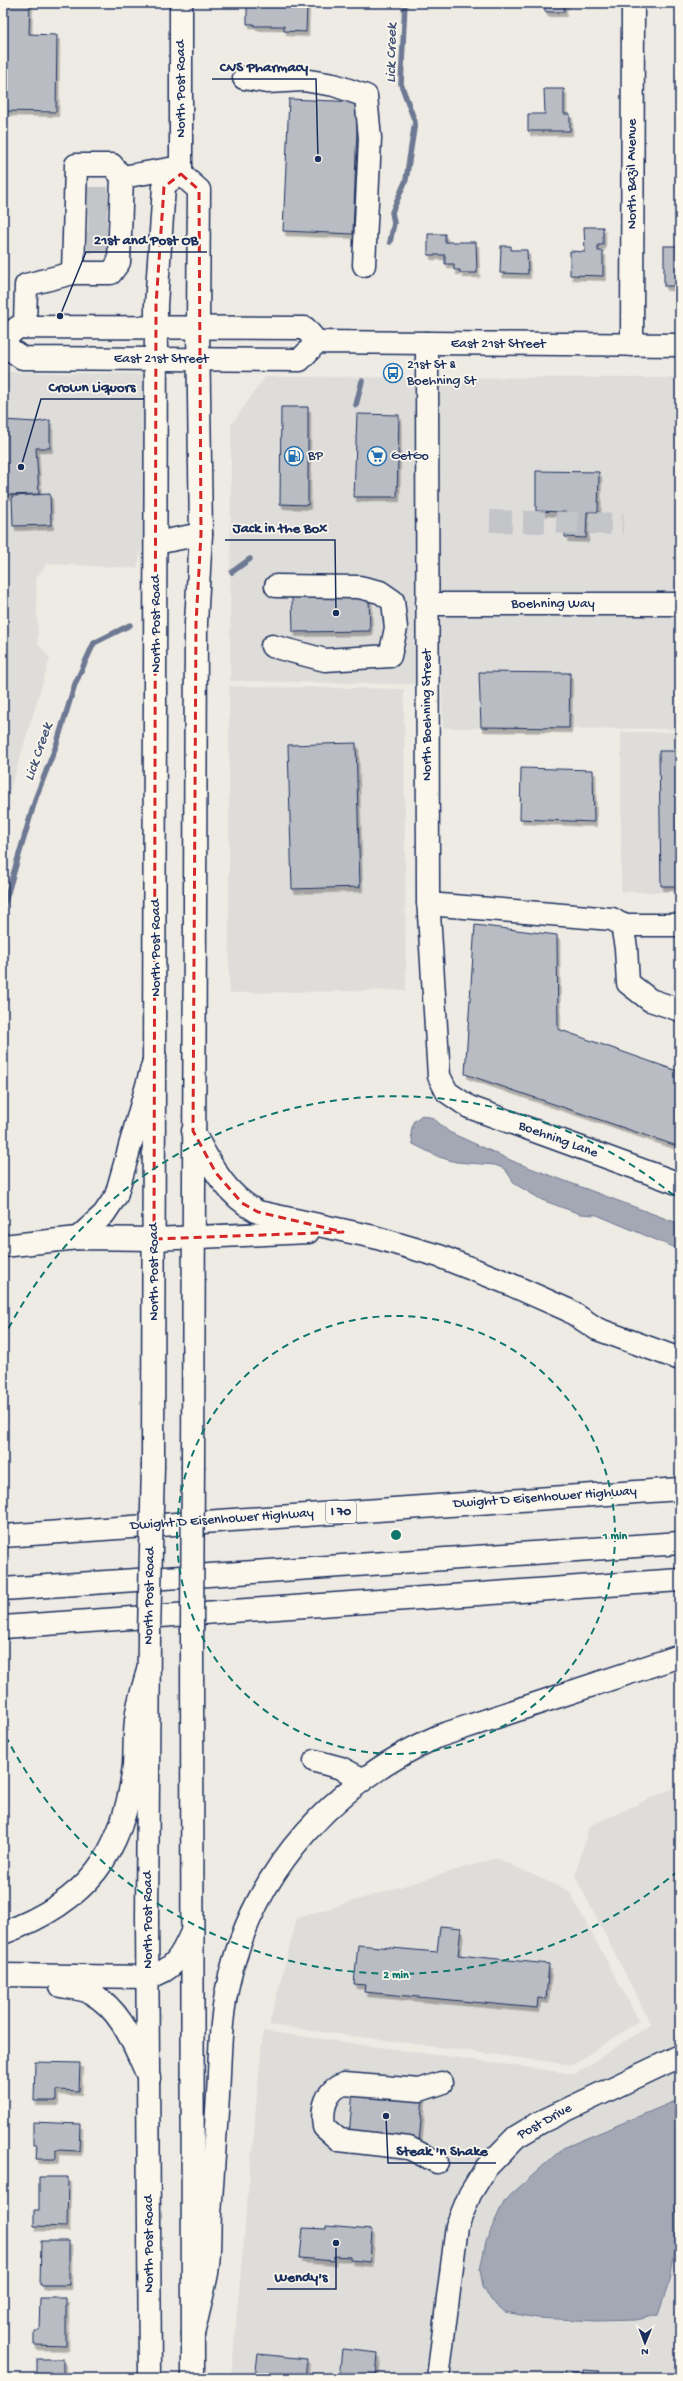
<svg xmlns="http://www.w3.org/2000/svg" width="683" height="2381" font-family="'Gochi Hand',sans-serif">
	<style>
		.built { fill: #deddda }
		.water { fill: #a3a8b4; stroke: #6d7892 }
		.lines { fill: none; stroke-linecap: round; stroke-linejoin: round }
		.stream { stroke: #6d7892; stroke-width: 5.5 }
		.building { fill: #b9bcc3; stroke: #1b2f5e; filter: url(#shadow) }
		.minor-tunnel { stroke: #c4c5c9; stroke-width: 22; stroke-dasharray: 22 11; stroke-linecap: butt }
		.minor-casing { stroke: #1b2f5e; stroke-width: 25 }
		.major-casing { stroke: #1b2f5e; stroke-width: 25 }
		.highway-casing { stroke: #1b2f5e; stroke-width: 25 }
		.minor { stroke: #fbf7ec; stroke-width: 22 }
		.major { stroke: #fbf7ec; stroke-width: 22 }
		.highway { stroke: #fbf7ec; stroke-width: 22 }
		.major-bridge-casing { stroke: #1b2f5e; stroke-width: 25; stroke-linecap: butt }
		.major-bridge { stroke: #fbf7ec; stroke-width: 22 }
		.marked { fill: none; stroke: #d62828; stroke-width: 3; stroke-dasharray: 8 5; stroke-linejoin: round }
		.ring { fill: none; stroke: #0f766e; stroke-width: 2; stroke-dasharray: 7 5 }
		.labels { text-anchor: middle; dominant-baseline: central; stroke-width: 3.5; stroke-linejoin: round; paint-order: stroke }
		.shield { fill: #fbf7ec; stroke: #5e6b89; stroke-width: 1 }
		.shield-label { font-size: 13px; font-weight: bold; fill: #1b2f5e }
		.street-label { font-size: 14px; fill: #1b2f5e; stroke: #fbf7ec }
		.poi-label { font-size: 14px; fill: #1b2f5e; stroke: #fbf7ec; text-anchor: start }
		.water-label { font-size: 15px; font-style: italic; fill: #445378; stroke: #fbf7ec }
		.centre { fill: #0f766e; stroke: #fbf7ec; stroke-width: 2 }
		.ring-label { font-size: 12px; text-anchor: middle; font-weight: bold; fill: #0f766e; stroke: #fbf7ec; stroke-width: 3.5; stroke-linejoin: round; paint-order: stroke }
		.leader { fill: none; stroke: #1b2f5e; stroke-width: 1.5 }
		.callout-dot { fill: #1b2f5e; stroke: #fbf7ec; stroke-width: 1.5 }
		.callout-label { font-size: 15px; text-anchor: middle; font-weight: bold; fill: #1b2f5e; stroke: #fbf7ec; stroke-width: 3.5; stroke-linejoin: round; paint-order: stroke }
	</style>
	<defs>
		<filter id="shadow"><feDropShadow dx="2.5" dy="4.5" stdDeviation="0" flood-color="#0004"/></filter>
	</defs>
	<rect width="100%" height="100%" fill="#eeebe4"/>
	<filter id="ink" filterUnits="userSpaceOnUse"><feTurbulence type="fractalNoise" baseFrequency=".025" numOctaves="2"/><feDisplacementMap in="SourceGraphic" scale="8" xChannelSelector="R" yChannelSelector="G"/><feConvolveMatrix kernelMatrix="1 2 1 2 8 2 1 2 1" color-interpolation-filters="sRGB"/></filter>
	<g filter="url(#ink)">
		<g class="built">
			<polygon points="3,372 145,374 147,529 137,568 47,564 36,578 38,644 50,658 3,814"/>
			<polygon points="265,377 680,378 680,729 443,728 442,685 230,681 231,425"/>
			<polygon points="229,686 404,689 406,990 229,993"/>
			<rect x="621" y="732" width="59" height="160"/>
			<polygon points="680,1785 680,2378 231,2378 263,2031 575,2074 651,2024 575,1876 589,1826"/>
			<polygon points="496,1858 569,1891 639,2021 573,2065 269,2025 297,1918"/>
		</g>
		<g class="water">
			<polygon points="422,1115 433,1118 449,1132 517,1163 680,1224 680,1250 597,1215 580,1214 542,1200 515,1184 505,1169 495,1165 456,1162 439,1157 413,1144 411,1133 413,1122"/>
			<polygon points="680,2099 679,2226 670,2280 658,2315 636,2320 597,2321 537,2318 505,2312 491,2300 483,2286 480,2270 486,2241 504,2201 563,2148"/>
		</g>
		<g class="lines">
			<g class="stream">
				<polyline points="390,242 394,223 392,212 406,180 415,122 401,84 405,3"/>
				<polyline points="356,405 362,381"/>
				<polyline points="232,572 250,559"/>
				<polyline points="3,909 36,797 56,746 75,684 94,643 130,625"/>
			</g>
		</g>
		<g class="building">
			<polygon points="3,3 30,3 29,34 57,35 56,112 3,111"/>
			<polygon points="254,3 307,5 306,32 284,31 284,26 254,26 254,24 247,24 247,5 254,5"/>
			<polygon points="545,3 567,3 567,4 564,4 564,12 545,12"/>
			<polygon points="544,89 564,89 564,114 570,114 570,131 528,131 528,114 545,114"/>
			<polygon points="289,99 358,102 353,234 283,231"/>
			<polygon points="584,227 603,227 603,245 598,245 598,251 603,251 603,276 570,275 570,251 585,252"/>
			<polygon points="428,234 445,234 445,242 476,242 477,273 460,273 460,270 454,270 454,264 445,264 445,255 428,255"/>
			<polygon points="501,246 511,246 511,250 527,250 528,274 500,273"/>
			<rect x="664" y="246" width="16" height="40"/>
			<polygon points="281,407 308,407 308,505 280,504"/>
			<polygon points="357,414 399,415 397,497 354,497"/>
			<polygon points="3,420 36,422 50,420 50,448 36,448 39,494 3,495"/>
			<polygon points="536,471 599,472 598,512 587,512 586,538 565,537 566,512 536,511"/>
			<polygon points="50,494 51,525 13,526 12,496"/>
			<polygon points="292,597 369,597 370,631 293,632"/>
			<polygon points="479,672 570,673 569,728 481,727"/>
			<polygon points="356,743 360,887 292,889 288,745"/>
			<polygon points="659,751 680,751 680,886 661,886"/>
			<polygon points="521,768 593,770 594,822 520,819"/>
			<polygon points="475,925 557,935 558,1029 680,1072 680,1147 465,1074"/>
			<polygon points="440,1926 461,1928 458,1955 549,1964 546,1999 538,1998 537,2008 364,1992 365,1985 354,1984 358,1945 437,1952"/>
			<polygon points="35,2062 80,2063 79,2091 56,2090 56,2101 34,2101"/>
			<polygon points="353,2090 423,2096 419,2143 349,2136"/>
			<polygon points="33,2122 80,2124 79,2151 56,2150 56,2159 36,2159 37,2145 33,2145"/>
			<polygon points="39,2177 68,2177 67,2227 34,2226 34,2210 39,2210"/>
			<polygon points="326,2226 372,2230 370,2262 350,2260 350,2257 334,2256 333,2261 300,2258 303,2228 326,2229"/>
			<polygon points="41,2241 69,2241 69,2285 40,2285"/>
			<polygon points="40,2298 66,2298 66,2346 34,2345 34,2330 39,2330"/>
			<polygon points="342,2349 378,2353 376,2378 339,2378"/>
			<polygon points="258,2354 307,2359 305,2378 255,2378"/>
			<rect x="37" y="2359" width="26" height="19"/>
			<polygon points="583,2370 599,2371 599,2376 620,2374 627,2376 627,2378 549,2378 549,2375 564,2376 564,2372 583,2373"/>
		</g>
		<g class="lines">
			<g class="minor-tunnel">
				<polyline points="88,198 108,198"/>
				<polyline points="88,220 107,220"/>
				<polyline points="87,242 107,242"/>
				<polyline points="490,521 623,524"/>
			</g>
			<defs>
				<g id="minor">
					<polyline points="244,78 267,82 303,80 334,85 366,96 370,138 364,265"/>
					<polyline points="122,177 112,165 76,165 73,273 111,273 119,262 122,177 181,167"/>
					<polyline points="25,327 26,285 73,273"/>
					<polyline points="427,343 428,898 439,1076 447,1092 469,1107 680,1184"/>
					<polyline points="632,345 633,3"/>
					<polyline points="427,604 679,604"/>
					<polyline points="272,646 325,660 390,656 396,628 393,601 380,592 359,587 276,586"/>
					<polyline points="428,904 612,919 622,925 626,948 628,983 650,1000 680,1010"/>
					<polyline points="622,925 680,925"/>
					<polyline points="315,1761 341,1768 362,1779"/>
					<path d="M437 2162 409 2148 339 2140 324 2127C321 2109 326 2090 344 2084L420 2090 441 2083"/>
					<polyline points="438,2378 457,2226 470,2194 486,2168 516,2137 541,2122 680,2056"/>
				</g>
				<g id="major">
					<polyline points="181,3 181,174 199,190 198,327 201,534 196,623 193,1466"/>
					<polyline points="3,340 18,327 305,328 317,342"/>
					<polyline points="3,344 22,358 300,360 317,342 680,345"/>
					<polyline points="156,543 201,534"/>
					<polyline points="153,1465 156,305 164,187 168,182 181,174"/>
					<polyline points="192,1629 193,2378"/>
					<polyline points="149,1634 147,1917 150,2378"/>
				</g>
				<g id="highway">
					<path d="M193 1131C210 1163 224 1194 258 1212L374 1237 439 1256 505 1282 568 1310 597 1329 680 1359"/>
					<polyline points="78,1238 104,1214 116,1196 155,1057"/>
					<polyline points="3,1246 78,1238 154,1239 308,1232"/>
					<polyline points="3,1536 680,1489"/>
					<polyline points="3,1589 680,1543"/>
					<polyline points="3,1627 680,1580"/>
					<path d="M3 1933C87 1902 124 1854 134 1765 135 1748 134 1730 137 1713 139 1698 145 1683 148 1669"/>
					<path d="M3 1975 148 1977C174 1971 182 1955 192 1932"/>
					<path d="M61 1986C70 1988 82 1988 91 1993 123 2011 134 2046 149 2078"/>
					<path d="M193 2334C198 2314 203 2293 207 2273 210 2254 209 2234 210 2214 213 2175 215 2136 218 2096 220 2057 220 2014 230 1976 257 1866 337 1781 439 1736L680 1656"/>
				</g>
			</defs>
			<use href="#minor" class="minor-casing"/>
			<use href="#major" class="major-casing"/>
			<use href="#highway" class="highway-casing"/>
			<use href="#minor" class="minor"/>
			<use href="#major" class="major"/>
			<use href="#highway" class="highway"/>
			<defs>
				<g id="major-bridge">
					<polyline points="192,1629 193,1466"/>
					<polyline points="149,1634 153,1465"/>
				</g>
			</defs>
			<use href="#major-bridge" class="major-bridge-casing"/>
			<use href="#major-bridge" class="major-bridge"/>
		</g>
	</g>
	<path class="marked" d="M181 174 199 190 201 534 196 623 193 1131 216 1173 242 1203 258 1212 343 1232 154 1239 156 305 164 187Z"/>
	<g class="ring">
		<circle cx="396" cy="1535" r="219"/>
		<path d="M678 1871A439 439 0 0 1 3 1731M3 1339A439 439 0 0 1 678 1199"/>
	</g>
	<defs>
		<symbol id="bus-ring" viewBox="-11 -11 22 22"><circle r="9.5" fill="#fbf7ec" stroke="#1f6fb2" stroke-width="1.5"/><path d="M-5-6H5V4H4V6H2V4H-2V6H-4V4H-5ZM-3.5-4V0h7V-4ZM-3.5 1.2v1.5H-2V1.2ZM2 1.2v1.5H3.5V1.2Z" fill="#1f6fb2"/></symbol>
		<symbol id="fuel-ring" viewBox="-11 -11 22 22"><circle r="9.5" fill="#fbf7ec" stroke="#1f6fb2" stroke-width="1.5"/><path d="M-5.5-6h7V0h2V4h1.3V-2.5L3-4.5l.8-.8L6-3V5H2.5V1h-1V6h-7ZM-4.2-4.7v3.2H.2V-4.7Z" fill="#1f6fb2"/></symbol>
		<symbol id="supermarket-ring" viewBox="-11 -11 22 22"><circle r="9.5" fill="#fbf7ec" stroke="#1f6fb2" stroke-width="1.5"/><path d="M-6-5.5h2.5l.6 2H6L4.5 2H-2.5L-4.4-4H-6ZM-1.5 3.2a1.3 1.3 0 1 0 .1 0ZM3 3.2a1.3 1.3 0 1 0 .1 0Z" fill="#1f6fb2"/></symbol>
	</defs>
	<g fill-rule="evenodd">
		<use href="#bus-ring" x="382" y="362" width="22" height="22"/>
		<use href="#fuel-ring" x="283" y="445" width="22" height="22"/>
		<use href="#supermarket-ring" x="366" y="445" width="22" height="22"/>
	</g>
	<g class="labels">
		<rect class="shield" x="326" y="1501" width="30" height="22" rx="3"/>
		<g class="shield-label">
			<text x="341" y="1512">I 70</text>
		</g>
		<g class="street-label">
			<text transform="translate(181 89) rotate(-90)">North Post Road</text>
			<text transform="translate(632 174) rotate(-90)">North Bazil Avenue</text>
			<text x="498" y="344">East 21st Street</text>
			<text x="161" y="359">East 21st Street</text>
			<text x="553" y="604">Boehning Way</text>
			<text transform="translate(156 624) rotate(-90)">North Post Road</text>
			<text transform="translate(427 715) rotate(-90)">North Boehning Street</text>
			<text transform="translate(156 948) rotate(-90)">North Post Road</text>
			<text transform="translate(558 1140) rotate(20)">Boehning Lane</text>
			<text transform="translate(154 1272) rotate(-90)">North Post Road</text>
			<text transform="translate(545 1498) rotate(-4)">Dwight D Eisenhower Highway</text>
			<text transform="translate(222 1520) rotate(-4)">Dwight D Eisenhower Highway</text>
			<text transform="translate(150 1596) rotate(-89)">North Post Road</text>
			<text transform="translate(148 1920) rotate(-90)">North Post Road</text>
			<text transform="translate(545 2122) rotate(-29)">Post Drive</text>
			<text transform="translate(149 2244) rotate(-90)">North Post Road</text>
		</g>
		<g class="poi-label">
			<text x="407" y="365">21st St &amp;<tspan x="407" dy="16">Boehning St</tspan></text>
			<text x="308" y="456">BP</text>
			<text x="391" y="456">GetGo</text>
		</g>
		<g class="water-label">
			<text transform="translate(392 53) rotate(-89)">Lick Creek</text>
			<text transform="translate(39 752) rotate(-71)">Lick Creek</text>
		</g>
	</g>
	<circle cx="396" cy="1535" r="6" class="centre"/>
	<g class="ring-label">
		<text x="615" y="1539">1 min</text>
		<text x="396" y="1978">2 min</text>
	</g>
	<path class="leader" d="M318 159L316 79H212M60 316L86 252H207M21 467L41 399H144M336 613L335 540H225M386 2116L388 2163H496M336 2243L336 2289H267"/>
	<g class="callout-dot">
		<circle cx="318" cy="159" r="4"/>
		<circle cx="60" cy="316" r="4"/>
		<circle cx="21" cy="467" r="4"/>
		<circle cx="336" cy="613" r="4"/>
		<circle cx="386" cy="2116" r="4"/>
		<circle cx="336" cy="2243" r="4"/>
	</g>
	<g class="callout-label">
		<text x="264" y="71">CVS Pharmacy</text>
		<text x="146" y="244">21st and Post OB</text>
		<text x="92" y="391">Crown Liquors</text>
		<text x="280" y="532">Jack in the Box</text>
		<text x="442" y="2155">Steak 'n Shake</text>
		<text x="301" y="2281">Wendy's</text>
	</g>
	<rect width="683" height="2381" fill="none" stroke="#fbf7ec" stroke-width="16"/>
	<rect x="8" y="8" width="667" height="2365" fill="none" stroke="#1b2f5e" stroke-width="1.5" filter="url(#ink)"/>
	<g transform="translate(645 2343) rotate(181)" stroke="#fbf7ec" stroke-width="3" paint-order="stroke">
	<path d="M0-3L7 15L0 10L-7 15Z" fill="#1b2f5e"/>
	<text y="-6" font-size="11" font-weight="bold" text-anchor="middle" fill="#1b2f5e">N</text>
	</g>
</svg>
